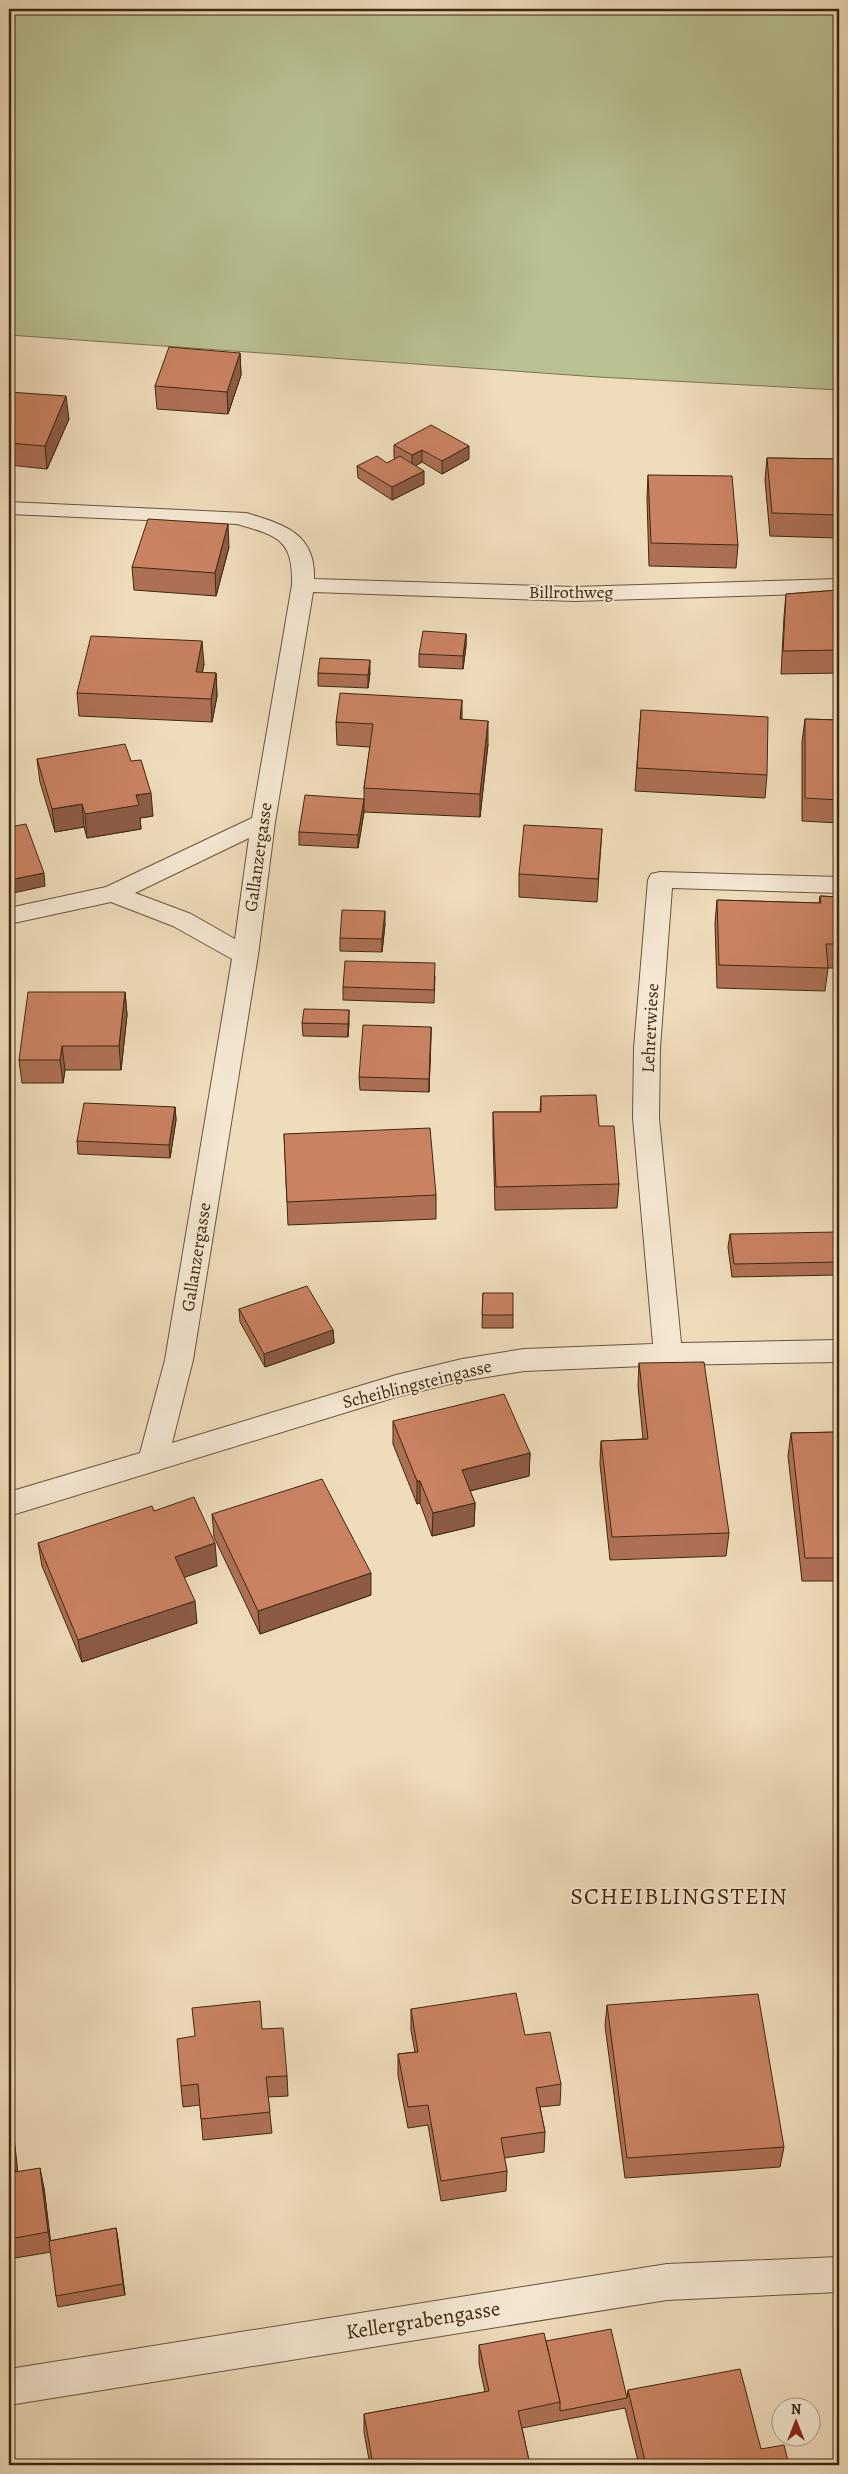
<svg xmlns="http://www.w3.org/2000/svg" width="848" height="2474" font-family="Alegreya,serif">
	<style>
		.green { fill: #b9c091; stroke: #7c7450 }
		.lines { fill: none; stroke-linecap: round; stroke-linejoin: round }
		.minor-casing { stroke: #6a553a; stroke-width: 2 }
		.minor { fill: #f5e8d3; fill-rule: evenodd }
		.wall { fill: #ae7055; stroke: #3e280f }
		.shaded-wall { fill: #8d5b45; stroke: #3e280f }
		.building { fill: #ca8263; stroke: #3e280f }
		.labels { text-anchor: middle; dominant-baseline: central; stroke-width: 4; stroke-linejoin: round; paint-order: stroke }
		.street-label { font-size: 18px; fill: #3e280f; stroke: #f5e8d3 }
		.near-street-label { font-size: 21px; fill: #3e280f; stroke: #f5e8d3 }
		.near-quarter-label { font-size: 24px; letter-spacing: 1px; fill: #3e280f; stroke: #f5e8d3 }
	</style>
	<rect width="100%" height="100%" fill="#efdcbb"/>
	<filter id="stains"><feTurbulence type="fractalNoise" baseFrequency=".004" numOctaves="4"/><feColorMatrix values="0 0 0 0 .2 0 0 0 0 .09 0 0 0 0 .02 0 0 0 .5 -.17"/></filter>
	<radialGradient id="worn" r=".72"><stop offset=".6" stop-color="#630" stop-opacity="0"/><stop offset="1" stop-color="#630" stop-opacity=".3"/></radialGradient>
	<polygon class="green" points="9,9 839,9 839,390 598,377 9,335"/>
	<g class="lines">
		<defs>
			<g id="minor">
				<path d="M9 502 246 513C283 524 316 533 314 579L574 587 839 579V593L574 601 313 592 275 822 258 955 193 1360 172 1443 396 1375 462 1359 524 1349 653 1344 633 1118 634 1048 648 880 651 874 660 872 839 877V893L672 888 660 1048 659 1118 681 1343 839 1340V1362L668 1365 524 1371 462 1381 396 1397 9 1516V1492L140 1453 165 1360 232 959 173 926 111 902 9 924V908L106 887 252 818 292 585C293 539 278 536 237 524L9 514ZM249 838 235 939 191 914 135 893Z"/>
				<polygon points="839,2257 839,2292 667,2300 9,2405 9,2369 667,2264"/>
			</g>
		</defs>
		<use href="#minor" class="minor-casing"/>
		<use href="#minor" class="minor"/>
	</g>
	<g class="wall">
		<polygon points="240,353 241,375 228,414 157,409 155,386"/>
		<polygon points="9,392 69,419 47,469 9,465"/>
		<polygon points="394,445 469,459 442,474 422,462 415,466 424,484 392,500 358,478 357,466 387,463 395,459 394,458"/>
		<polygon points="767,458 839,459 839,538 770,536 765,480"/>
		<polygon points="648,475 738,545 736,568 649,566 647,498"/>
		<polygon points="229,547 216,596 134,590 132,567"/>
		<polygon points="839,590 839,673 781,674 784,617 786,594"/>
		<polygon points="466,634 466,646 463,669 419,667 419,654"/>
		<polygon points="204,664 202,673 216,673 217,696 212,722 79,716 77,693"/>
		<polygon points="318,673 370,673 368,688 318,686"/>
		<polygon points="641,710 767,775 765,798 635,791"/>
		<polygon points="462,719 488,744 480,817 364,812 358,848 299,845 299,832 364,799 364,788 370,747 337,745 336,722"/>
		<polygon points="805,719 839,720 839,823 802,821 802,742"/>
		<polygon points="37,759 131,761 153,816 140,818 141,829 87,838 84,827 55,832 40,782"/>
		<polygon points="602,829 597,902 519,897 519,874"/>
		<polygon points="820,896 839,897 839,968 828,968 825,991 717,988 715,923 717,900 819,903"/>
		<polygon points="385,924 382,952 340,951 340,938"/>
		<polygon points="435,976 434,1003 343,1000 343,987"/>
		<polygon points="125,992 127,1015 121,1070 65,1070 63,1083 22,1083 19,1060"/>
		<polygon points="302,1023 349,1023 348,1037 303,1036"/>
		<polygon points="431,1027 429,1092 360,1090 359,1077"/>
		<polygon points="541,1096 599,1126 619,1184 617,1208 495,1210 493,1136 493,1112 540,1112"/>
		<polygon points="175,1107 176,1120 170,1158 78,1154 77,1141"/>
		<polygon points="284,1134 436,1195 436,1219 288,1225"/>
		<polygon points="730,1234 839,1245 839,1275 732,1277 728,1247"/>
		<polygon points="483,1293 513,1315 513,1328 482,1328"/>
		<polygon points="239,1309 333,1330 334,1343 265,1367 240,1322"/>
		<polygon points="639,1363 729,1533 726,1556 610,1560 600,1464 601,1441 643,1439 638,1386"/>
		<polygon points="393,1421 530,1453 529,1476 470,1491 475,1503 474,1526 432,1536 420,1503 417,1504 393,1444"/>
		<polygon points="839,1432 839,1581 802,1581 788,1456 791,1433"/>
		<polygon points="154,1511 217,1566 184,1577 197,1623 82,1662 42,1566 38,1543"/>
		<polygon points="212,1514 371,1595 260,1634 214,1537"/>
		<polygon points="607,2005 784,2147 780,2167 625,2178 605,2026"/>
		<polygon points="411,2009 525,2035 561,2084 560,2105 540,2107 545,2132 544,2152 504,2158 507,2171 506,2191 441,2201 428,2125 408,2128 398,2075 398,2054 415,2052 411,2030"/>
		<polygon points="262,2029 287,2076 288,2096 268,2097 272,2133 203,2140 200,2105 183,2107 181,2086"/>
		<polygon points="9,2091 17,2172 44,2188 50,2241 116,2228 125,2295 58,2307 56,2296 51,2252 9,2259"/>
		<polygon points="546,2341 627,2398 628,2390 761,2449 789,2465 639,2465 625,2408 522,2428 530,2465 370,2465 364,2432 364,2414 485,2392 479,2364 479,2345"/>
	</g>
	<g class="shaded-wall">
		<polygon points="240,353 241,375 228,414 227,392"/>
		<polygon points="66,396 69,419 47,469 45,446"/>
		<polygon points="469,446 469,459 442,474 442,461"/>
		<polygon points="422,450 422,462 412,468 412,455"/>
		<polygon points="424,471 424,484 392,500 392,487"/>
		<polygon points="228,524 229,547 216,596 215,573"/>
		<polygon points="466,634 466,646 463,669 463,656"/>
		<polygon points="202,641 204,664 198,695 196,672"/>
		<polygon points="370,660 370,673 368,688 368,675"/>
		<polygon points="216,673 217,696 212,722 211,699"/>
		<polygon points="462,700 462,723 460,719"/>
		<polygon points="488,721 488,744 480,817 480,794"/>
		<polygon points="151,793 153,816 140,818 141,829 87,838 85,814 136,795"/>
		<polygon points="364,799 364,812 358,848 358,835"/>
		<polygon points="82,804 84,827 55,832 52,809"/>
		<polygon points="44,873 45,886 9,894 9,880"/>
		<polygon points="385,911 385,924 382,952 382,939"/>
		<polygon points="125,992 127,1015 121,1070 119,1046"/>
		<polygon points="349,1010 349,1023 348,1037 348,1024"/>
		<polygon points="431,1027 431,1040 429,1092 429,1079"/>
		<polygon points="62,1046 65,1070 63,1083 60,1060"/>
		<polygon points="175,1107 176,1120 170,1158 169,1145"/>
		<polygon points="333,1330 334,1343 265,1367 264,1354"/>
		<polygon points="530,1453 529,1476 461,1493 462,1470"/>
		<polygon points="417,1481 420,1481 420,1503 417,1504"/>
		<polygon points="475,1503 474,1526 432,1536 433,1513"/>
		<polygon points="215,1543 217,1566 177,1580 175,1557"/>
		<polygon points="371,1573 371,1595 260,1634 258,1611"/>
		<polygon points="195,1601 197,1623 82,1662 78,1640"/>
		<polygon points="9,2091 20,2192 15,2172 9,2111"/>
		<polygon points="40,2168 44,2188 52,2252 48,2232"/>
		<polygon points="116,2228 118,2239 125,2295 123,2284"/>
	</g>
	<g class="building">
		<polygon points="169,347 240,353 227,392 155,386"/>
		<polygon points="9,392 66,396 45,446 9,443"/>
		<polygon points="431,425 469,446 442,461 422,450 412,455 394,445"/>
		<polygon points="377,456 387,463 400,456 424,471 392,487 357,466"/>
		<polygon points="767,458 839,459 839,515 772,513"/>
		<polygon points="648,475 732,476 738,545 651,543"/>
		<polygon points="148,519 228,524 215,573 132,567"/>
		<polygon points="839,590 839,650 783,651 786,594"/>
		<polygon points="423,631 466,634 463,656 419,654"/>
		<polygon points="91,636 202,641 196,672 216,673 211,699 77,693"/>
		<polygon points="320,658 370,660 368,675 318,673"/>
		<polygon points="340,693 462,700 460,719 488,721 480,794 364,788 373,724 336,722"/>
		<polygon points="641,710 768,717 767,775 637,768"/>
		<polygon points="805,719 839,720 839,800 805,798"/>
		<polygon points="125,744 131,761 141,760 151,793 136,795 139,805 85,814 82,804 52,809 37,759"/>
		<polygon points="305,795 364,799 358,835 299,832"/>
		<polygon points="26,824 44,873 9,880 9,827"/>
		<polygon points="524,825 602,829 598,879 519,874"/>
		<polygon points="820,896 839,897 839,944 826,944 828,968 719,965 717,900 821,903"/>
		<polygon points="342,910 385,911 382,939 340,938"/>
		<polygon points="345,961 435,963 434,990 343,987"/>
		<polygon points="28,992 125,992 119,1046 62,1046 60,1060 19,1060"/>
		<polygon points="304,1009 349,1010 348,1024 302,1023"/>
		<polygon points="363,1025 431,1027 429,1079 359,1077"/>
		<polygon points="596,1095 599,1126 614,1126 619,1184 496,1187 493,1112 541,1112 541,1096"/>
		<polygon points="84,1103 175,1107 169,1145 77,1141"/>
		<polygon points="430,1128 436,1195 287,1202 284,1134"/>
		<polygon points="837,1232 839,1245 839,1262 734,1264 730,1234"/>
		<polygon points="307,1286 333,1330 264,1354 239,1309"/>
		<polygon points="483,1293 513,1293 513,1315 482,1315"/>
		<polygon points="704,1362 729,1533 612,1537 601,1441 648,1439 639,1363"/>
		<polygon points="504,1394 530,1453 462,1470 475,1503 433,1513 420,1481 417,1481 393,1421"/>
		<polygon points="839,1432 839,1558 805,1558 791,1433"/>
		<polygon points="322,1479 371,1573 258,1611 212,1514"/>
		<polygon points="194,1497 215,1543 175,1557 195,1601 78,1640 38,1543 152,1506 154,1511"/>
		<polygon points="516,1993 525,2035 550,2032 561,2084 536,2088 545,2132 501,2138 507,2171 441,2181 428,2105 408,2107 398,2054 418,2052 411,2009"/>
		<polygon points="758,1994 784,2147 627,2158 607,2005"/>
		<polygon points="260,2001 262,2029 283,2028 287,2076 266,2077 270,2112 201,2119 198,2084 181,2086 177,2039 195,2036 192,2008"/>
		<polygon points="9,2111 15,2172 40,2168 48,2232 9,2239"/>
		<polygon points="116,2228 123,2284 56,2296 49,2241"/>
		<polygon points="611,2329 627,2398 560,2411 560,2402 546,2341"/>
		<polygon points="544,2333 560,2402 518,2411 530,2465 373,2465 364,2414 489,2391 479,2345"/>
		<polygon points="740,2369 761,2449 784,2445 789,2465 646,2465 628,2390"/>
	</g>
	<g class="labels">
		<g class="street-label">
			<text x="571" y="592">Billrothweg</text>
			<text transform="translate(258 857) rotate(-82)">Gallanzergasse</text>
			<text transform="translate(650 1028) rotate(-87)">Lehrerwiese</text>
			<text transform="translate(196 1257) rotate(-81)">Gallanzergasse</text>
			<text transform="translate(417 1384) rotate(-14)">Scheiblingsteingasse</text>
		</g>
		<g class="near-street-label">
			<text transform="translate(423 2320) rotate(-9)">Kellergrabengasse</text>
		</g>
		<g class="near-quarter-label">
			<text x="679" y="1896">SCHEIBLINGSTEIN</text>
		</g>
	</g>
	<rect width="848" height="2474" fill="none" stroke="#efdcbb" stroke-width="30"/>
	<rect x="10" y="10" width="828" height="2454" fill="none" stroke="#3e280f" stroke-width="2.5"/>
	<rect x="15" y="15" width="818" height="2444" fill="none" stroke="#3e280f"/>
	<g transform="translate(796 2422)"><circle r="24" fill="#f5e8d3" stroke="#ac9b85"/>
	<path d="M0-4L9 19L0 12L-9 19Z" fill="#8f2418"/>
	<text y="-8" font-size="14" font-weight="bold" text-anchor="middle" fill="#3e280f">N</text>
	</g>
	<rect width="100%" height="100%" filter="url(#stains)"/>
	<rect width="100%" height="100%" fill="url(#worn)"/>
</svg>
